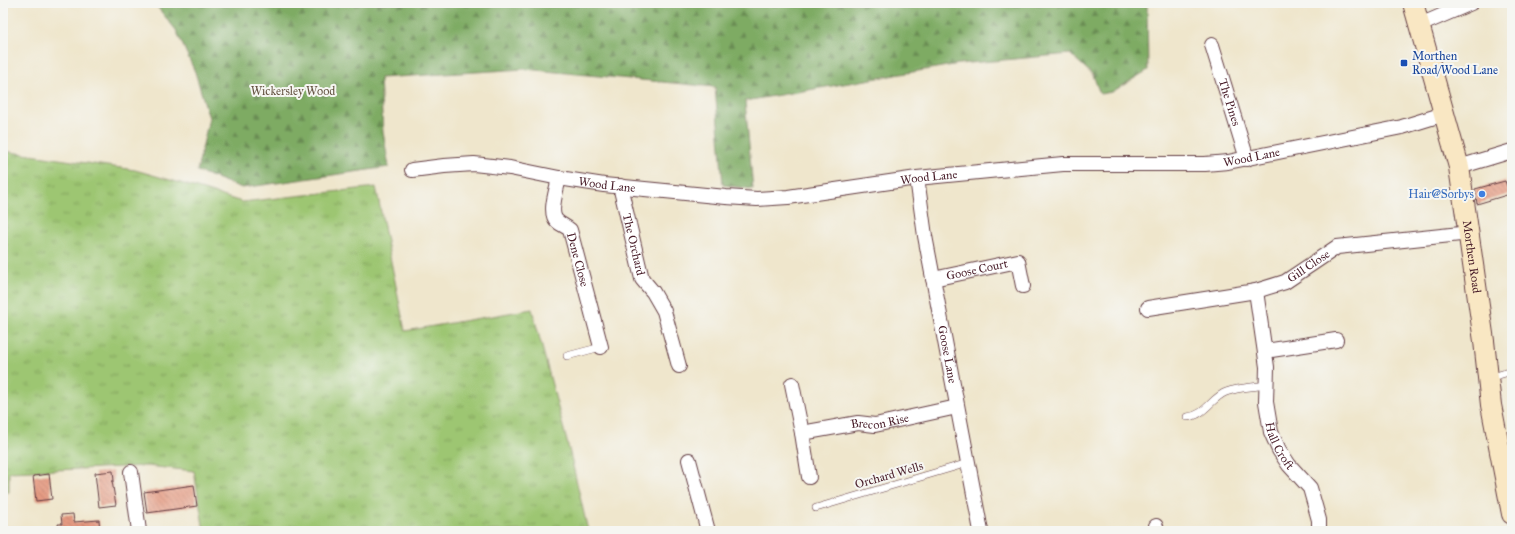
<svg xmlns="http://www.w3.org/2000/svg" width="1515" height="534" font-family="'IM FELL Great Primer',serif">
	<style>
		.grass { fill: url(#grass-tufts); stroke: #74724e }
		.forest { fill: url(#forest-firs); stroke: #646548 }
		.building { fill: url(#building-back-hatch) }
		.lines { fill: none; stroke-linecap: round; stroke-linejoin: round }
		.service-casing { stroke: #633d43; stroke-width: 8 }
		.minor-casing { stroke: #633d43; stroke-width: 16 }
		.secondary-casing { stroke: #633d43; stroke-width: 22 }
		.service { stroke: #fff; stroke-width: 7 }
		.minor { stroke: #fff; stroke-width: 14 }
		.secondary { stroke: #f9e7c3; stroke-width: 20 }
		.transit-dot { fill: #1a4fb4; stroke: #f6f6f2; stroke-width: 1.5 }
		.shop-dot { fill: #3f7fe0; stroke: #f6f6f2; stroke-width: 1.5 }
		.labels { text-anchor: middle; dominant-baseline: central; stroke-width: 4; stroke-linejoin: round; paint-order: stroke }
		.transit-label { font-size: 12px; fill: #164399; stroke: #f6f6f2; text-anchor: start }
		.park-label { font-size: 12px; fill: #635140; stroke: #f6f6f2 }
		.street-label { font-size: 12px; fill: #4a1f2b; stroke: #f6f6f2 }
		.shop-label { font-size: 12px; fill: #366cbe; stroke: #f6f6f2; text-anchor: end }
	</style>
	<defs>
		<pattern id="grass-tufts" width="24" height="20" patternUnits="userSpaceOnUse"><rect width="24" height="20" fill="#9dc672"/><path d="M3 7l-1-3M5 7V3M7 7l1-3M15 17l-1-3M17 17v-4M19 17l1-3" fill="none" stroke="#82a05e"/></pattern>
		<pattern id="forest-firs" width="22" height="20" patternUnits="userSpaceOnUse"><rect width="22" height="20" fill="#7eab64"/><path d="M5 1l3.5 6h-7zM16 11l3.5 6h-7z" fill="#698b53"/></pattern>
		<pattern id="building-back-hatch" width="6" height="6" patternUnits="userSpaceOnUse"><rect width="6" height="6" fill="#e59a81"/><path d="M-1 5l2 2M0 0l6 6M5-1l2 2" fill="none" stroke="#bc7d6a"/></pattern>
	</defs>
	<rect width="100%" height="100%" fill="#f6f6f2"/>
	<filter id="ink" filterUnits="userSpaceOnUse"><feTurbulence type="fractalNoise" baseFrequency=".025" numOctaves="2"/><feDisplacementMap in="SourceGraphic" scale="8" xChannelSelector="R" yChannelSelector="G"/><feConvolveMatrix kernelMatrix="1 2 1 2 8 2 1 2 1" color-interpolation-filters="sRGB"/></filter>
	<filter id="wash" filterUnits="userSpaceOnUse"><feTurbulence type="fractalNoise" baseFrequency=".012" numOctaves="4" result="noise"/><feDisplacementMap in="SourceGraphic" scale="16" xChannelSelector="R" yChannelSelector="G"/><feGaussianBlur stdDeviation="0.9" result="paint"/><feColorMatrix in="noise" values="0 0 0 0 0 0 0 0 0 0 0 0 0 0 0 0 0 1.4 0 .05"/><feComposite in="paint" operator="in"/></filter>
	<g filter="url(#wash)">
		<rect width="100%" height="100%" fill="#efe6cc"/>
		<polygon class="grass" points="3,151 135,170 184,184 242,202 376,187 405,331 532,309 570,453 588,531 204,531 194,471 147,466 9,472 9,492 3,493"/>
		<polygon class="forest" points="154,3 1147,3 1148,70 1112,92 1100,94 1093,75 1070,54 959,64 745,101 753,189 723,185 715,87 524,69 380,78 383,132 389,167 242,188 197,171 209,118 195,72 176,30"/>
		<g id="blocks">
			<g class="building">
				<polygon points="1505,181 1510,194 1477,204 1475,189"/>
				<polygon points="113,471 114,481 112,481 116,505 99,507 95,473"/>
				<polygon points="49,474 52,499 36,501 33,476"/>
				<polygon points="194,485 197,506 147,513 144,492"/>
				<polygon points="73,514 74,522 99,520 100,531 59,531 58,524 62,524 61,515"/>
			</g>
		</g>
	</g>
	<g filter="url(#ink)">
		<use href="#blocks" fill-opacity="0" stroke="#633d43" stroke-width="1"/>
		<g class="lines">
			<defs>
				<g id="service">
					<polyline points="567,356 601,347"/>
					<polyline points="1489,378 1512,371"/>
					<path d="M1187 417C1205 416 1211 398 1226 392 1239 387 1254 387 1267 385"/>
					<polyline points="816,508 968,463"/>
				</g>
				<g id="minor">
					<polyline points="1420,25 1471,3"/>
					<path id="s1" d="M1212 45 1247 159"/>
					<polyline points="1459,167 1512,151"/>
					<path id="s2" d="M412 170 444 166 474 164 510 168 559 178 604 185 726 197 757 199 788 197 917 178 1063 164H1205L1228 162 1402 127 1444 114"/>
					<path id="s3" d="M559 178C557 189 548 213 557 221 561 225 566 226 570 230L601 347"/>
					<path id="s4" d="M917 178 925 236 981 531"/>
					<path id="s5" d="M620 186 642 279 653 292 664 311 679 366"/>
					<path id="s6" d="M933 279 1018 261 1023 286"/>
					<path id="s7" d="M1256 291 1267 367 1266 402 1271 432 1279 450 1289 465 1310 488 1319 520V531"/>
					<path id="s8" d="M1148 308 1256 291 1285 282 1337 247 1470 233"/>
					<polyline points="1265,351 1336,340"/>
					<path id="s9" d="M792 384 802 433 858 423 875 425 957 407"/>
					<polyline points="802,433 809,477"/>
					<polyline points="689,460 708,531"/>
					<polyline points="131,472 139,531"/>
					<polyline points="1156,526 1157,531"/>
				</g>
				<g id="secondary">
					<path id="s10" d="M1413 3 1459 167 1484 341 1491 405 1512 514"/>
				</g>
			</defs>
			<use href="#service" class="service-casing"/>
			<use href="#minor" class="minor-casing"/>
			<use href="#secondary" class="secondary-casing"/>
			<use href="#service" class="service"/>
			<use href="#minor" class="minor"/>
			<use href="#secondary" class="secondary"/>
		</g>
	</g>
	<rect class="transit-dot" x="1400" y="59" width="8" height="8" rx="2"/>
	<circle class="shop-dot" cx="1482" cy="194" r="4"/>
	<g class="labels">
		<g class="transit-label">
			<text x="1412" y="56">Morthen<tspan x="1412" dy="14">Road/Wood Lane</tspan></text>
		</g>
		<g class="park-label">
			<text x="293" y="91">Wickersley Wood</text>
		</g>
		<g class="street-label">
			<text stroke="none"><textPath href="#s1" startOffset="60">The Pines</textPath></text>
			<text stroke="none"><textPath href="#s2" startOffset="845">Wood Lane</textPath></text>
			<text stroke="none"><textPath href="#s2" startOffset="521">Wood Lane</textPath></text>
			<text stroke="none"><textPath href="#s2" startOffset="197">Wood Lane</textPath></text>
			<text stroke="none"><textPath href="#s5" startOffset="60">The Orchard</textPath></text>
			<text stroke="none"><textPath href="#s10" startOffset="261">Morthen Road</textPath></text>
			<text stroke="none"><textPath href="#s3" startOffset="91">Dene Close</textPath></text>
			<text stroke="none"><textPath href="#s8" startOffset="168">Gill Close</textPath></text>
			<text stroke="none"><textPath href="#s6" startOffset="45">Goose Court</textPath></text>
			<text stroke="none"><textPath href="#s4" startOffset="179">Goose Lane</textPath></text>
			<text stroke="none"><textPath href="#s9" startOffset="129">Brecon Rise</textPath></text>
			<text stroke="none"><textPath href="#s7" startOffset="158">Hall Croft</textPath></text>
			<text transform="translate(889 475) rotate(-16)">Orchard Wells</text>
		</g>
		<g class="shop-label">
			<text x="1474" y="194">Hair@Sorbys</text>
		</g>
	</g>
	<rect width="1515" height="534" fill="none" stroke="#f6f6f2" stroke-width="16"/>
</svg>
